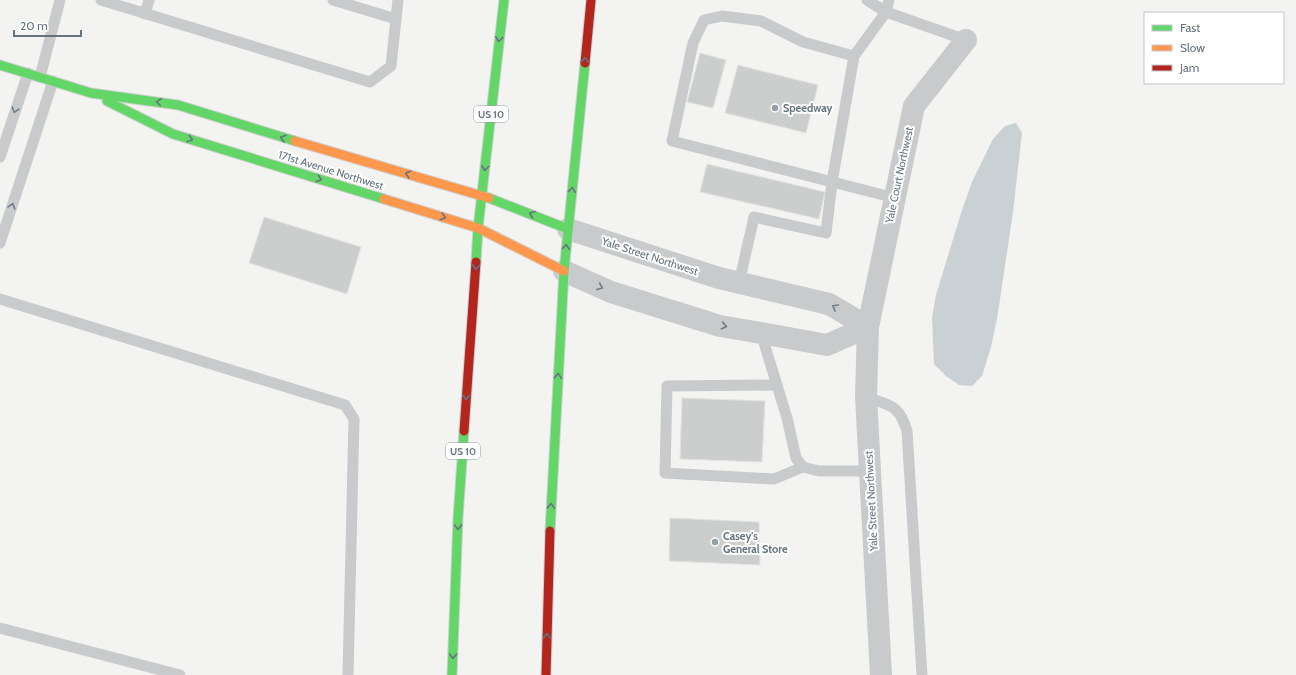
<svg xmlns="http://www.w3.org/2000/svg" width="1296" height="675" font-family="Cabin,sans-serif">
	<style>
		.water { fill: #cad1d4 }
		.building { fill: #cccdcd; stroke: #e2e2e1 }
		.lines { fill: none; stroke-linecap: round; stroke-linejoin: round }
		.fast-casing { stroke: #cfcfcf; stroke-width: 11 }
		.slow-casing { stroke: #cfcfcf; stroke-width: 11 }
		.jam-casing { stroke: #cfcfcf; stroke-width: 11 }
		.lane { stroke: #c8cacb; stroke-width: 11 }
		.street { stroke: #c8cacb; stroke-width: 22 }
		.fast { stroke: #63d668; stroke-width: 9 }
		.slow { stroke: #ff974d; stroke-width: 9 }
		.jam { stroke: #b3261e; stroke-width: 9 }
		.oneway { stroke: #647380 }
		.oneway2 { stroke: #6e7c88 }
		.poi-dot { fill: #96a0a8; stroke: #fff; stroke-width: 1.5 }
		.labels { text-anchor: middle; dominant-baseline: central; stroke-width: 4; stroke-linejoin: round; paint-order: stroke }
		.shield { fill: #fff; stroke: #929da6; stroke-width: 1 }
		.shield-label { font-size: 10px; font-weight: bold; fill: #647380 }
		.poi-label { font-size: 11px; font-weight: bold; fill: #647380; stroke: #fff; text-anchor: start }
		.street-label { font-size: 11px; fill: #647380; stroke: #fff }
	</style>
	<rect width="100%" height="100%" fill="#f3f3f1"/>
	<polygon class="water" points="1016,123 1022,133 1013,212 997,319 991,347 982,376 972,386 959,385 946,376 934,364 932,318 936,295 962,210 972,182 993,139 1005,126"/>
	<g class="building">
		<polygon points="700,53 726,60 713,108 687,102"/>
		<polygon points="738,65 818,85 806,133 725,113"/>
		<polygon points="707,164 825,192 819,219 700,192"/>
		<polygon points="264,217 361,247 347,294 249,263"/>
		<polygon points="682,398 765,401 762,462 680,459"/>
		<polygon points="670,518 759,522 760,565 669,561"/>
	</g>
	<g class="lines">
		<defs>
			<g id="fast">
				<polyline points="0,65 91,93 178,105 295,141"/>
				<polyline points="107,101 173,134 384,199"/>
				<polyline points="489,198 568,229"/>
				<polyline points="476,262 478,228 504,0"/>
				<polyline points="550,531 564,271 585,63"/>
				<polyline points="452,675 458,518 464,431"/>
			</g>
			<g id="slow">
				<polyline points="295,141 489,198"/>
				<polyline points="384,199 478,228 564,271"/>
			</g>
			<g id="jam">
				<polyline points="585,63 591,0"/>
				<polyline points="464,431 476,262"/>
				<polyline points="546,675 550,531"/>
			</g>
		</defs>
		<use href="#fast" class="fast-casing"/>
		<use href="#slow" class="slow-casing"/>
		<use href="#jam" class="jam-casing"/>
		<g class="lane">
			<polyline points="101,0 370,82 391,66 398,0"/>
			<polyline points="333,0 396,19"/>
			<polyline points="867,0 886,12 966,40"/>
			<polyline points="889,0 886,12 854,56 803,42 761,21 722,16 704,20 693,43 672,141 895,198"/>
			<polyline points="145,14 149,0"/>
			<polyline points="40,77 60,0"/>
			<polyline points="0,157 28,73"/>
			<polyline points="0,243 53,81"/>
			<polyline points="739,283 754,217 826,233 832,182 854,56"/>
			<polyline points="0,299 345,405 354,419 348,675"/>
			<polyline points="761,333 787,418 796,458 803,467 819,471 870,471"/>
			<polyline points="777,385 667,386 665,473 774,479 803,467"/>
			<path d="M866 397C890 406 899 404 907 431L922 675"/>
			<polyline points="0,628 180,675"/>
		</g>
		<g class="street">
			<polyline points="568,229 719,278 829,304 868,327"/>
			<polyline points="564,271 611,292 720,326 761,333 827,345 868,327"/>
			<polyline points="881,675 866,397 868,327 914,106 966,40"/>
		</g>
		<use href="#fast" class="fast"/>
		<use href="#slow" class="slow"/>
		<use href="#jam" class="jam"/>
	</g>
	<defs><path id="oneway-chevron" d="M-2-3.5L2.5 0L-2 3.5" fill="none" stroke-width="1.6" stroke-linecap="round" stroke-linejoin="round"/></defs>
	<g class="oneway">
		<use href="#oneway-chevron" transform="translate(499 39) rotate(97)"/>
		<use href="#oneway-chevron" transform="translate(585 60) rotate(-84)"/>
		<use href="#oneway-chevron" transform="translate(159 102) rotate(-172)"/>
		<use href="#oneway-chevron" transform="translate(283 138) rotate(-163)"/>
		<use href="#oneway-chevron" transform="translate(190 139) rotate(17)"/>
		<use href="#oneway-chevron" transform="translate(485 168) rotate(97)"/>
		<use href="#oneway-chevron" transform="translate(408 174) rotate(-165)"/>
		<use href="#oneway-chevron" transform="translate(319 179) rotate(17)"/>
		<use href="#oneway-chevron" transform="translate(572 190) rotate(-84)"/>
		<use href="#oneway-chevron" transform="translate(532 214) rotate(-159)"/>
		<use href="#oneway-chevron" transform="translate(443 217) rotate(17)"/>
		<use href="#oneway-chevron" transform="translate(566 247) rotate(-85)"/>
		<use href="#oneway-chevron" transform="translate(476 267) rotate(94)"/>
		<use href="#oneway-chevron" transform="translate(558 376) rotate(-87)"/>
		<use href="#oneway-chevron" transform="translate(466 397) rotate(94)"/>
		<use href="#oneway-chevron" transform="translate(551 506) rotate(-87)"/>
		<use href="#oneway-chevron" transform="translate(458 527) rotate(92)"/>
		<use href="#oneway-chevron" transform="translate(547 636) rotate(-88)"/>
		<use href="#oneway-chevron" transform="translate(453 656) rotate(92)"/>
	</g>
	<g class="oneway2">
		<use href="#oneway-chevron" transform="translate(15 110) rotate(108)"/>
		<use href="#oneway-chevron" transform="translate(12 206) rotate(-72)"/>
		<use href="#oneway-chevron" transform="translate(600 287) rotate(23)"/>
		<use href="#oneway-chevron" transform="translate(835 307) rotate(-150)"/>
		<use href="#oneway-chevron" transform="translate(724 326) rotate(12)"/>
	</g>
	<g class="poi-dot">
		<circle cx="775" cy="108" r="4"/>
		<circle cx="715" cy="542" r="4"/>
	</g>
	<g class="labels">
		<g class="shield">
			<rect x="474" y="106" width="34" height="16" rx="3"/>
			<rect x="446" y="443" width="34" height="16" rx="3"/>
		</g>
		<g class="shield-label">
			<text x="491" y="114">US 10</text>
			<text x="463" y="451">US 10</text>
		</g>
		<g class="poi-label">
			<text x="783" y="108">Speedway</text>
			<text x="723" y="536">Casey's<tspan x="723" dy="13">General Store</tspan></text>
		</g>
		<g class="street-label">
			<text transform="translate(331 170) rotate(17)">171st Avenue Northwest</text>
			<text transform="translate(899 175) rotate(-78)">Yale Court Northwest</text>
			<text transform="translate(650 256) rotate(18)">Yale Street Northwest</text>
			<text transform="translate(871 501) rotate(-93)">Yale Street Northwest</text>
		</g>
	</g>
	<rect x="1144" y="12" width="140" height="72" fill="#ffffff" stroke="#c1c7cc"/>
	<rect x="1152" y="25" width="20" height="6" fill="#63d668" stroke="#c1c7cc"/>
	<text x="1180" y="32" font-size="12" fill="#647380">Fast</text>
	<rect x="1152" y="45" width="20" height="6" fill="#ff974d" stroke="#c1c7cc"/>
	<text x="1180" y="52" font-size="12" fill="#647380">Slow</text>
	<rect x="1152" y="65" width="20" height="6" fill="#b3261e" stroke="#c1c7cc"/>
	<text x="1180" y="72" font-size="12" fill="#647380">Jam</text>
	<path d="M14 30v6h67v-6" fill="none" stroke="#647380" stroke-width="2"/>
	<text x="20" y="30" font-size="12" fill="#647380" stroke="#ffffff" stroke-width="3" paint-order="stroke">20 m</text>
</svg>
